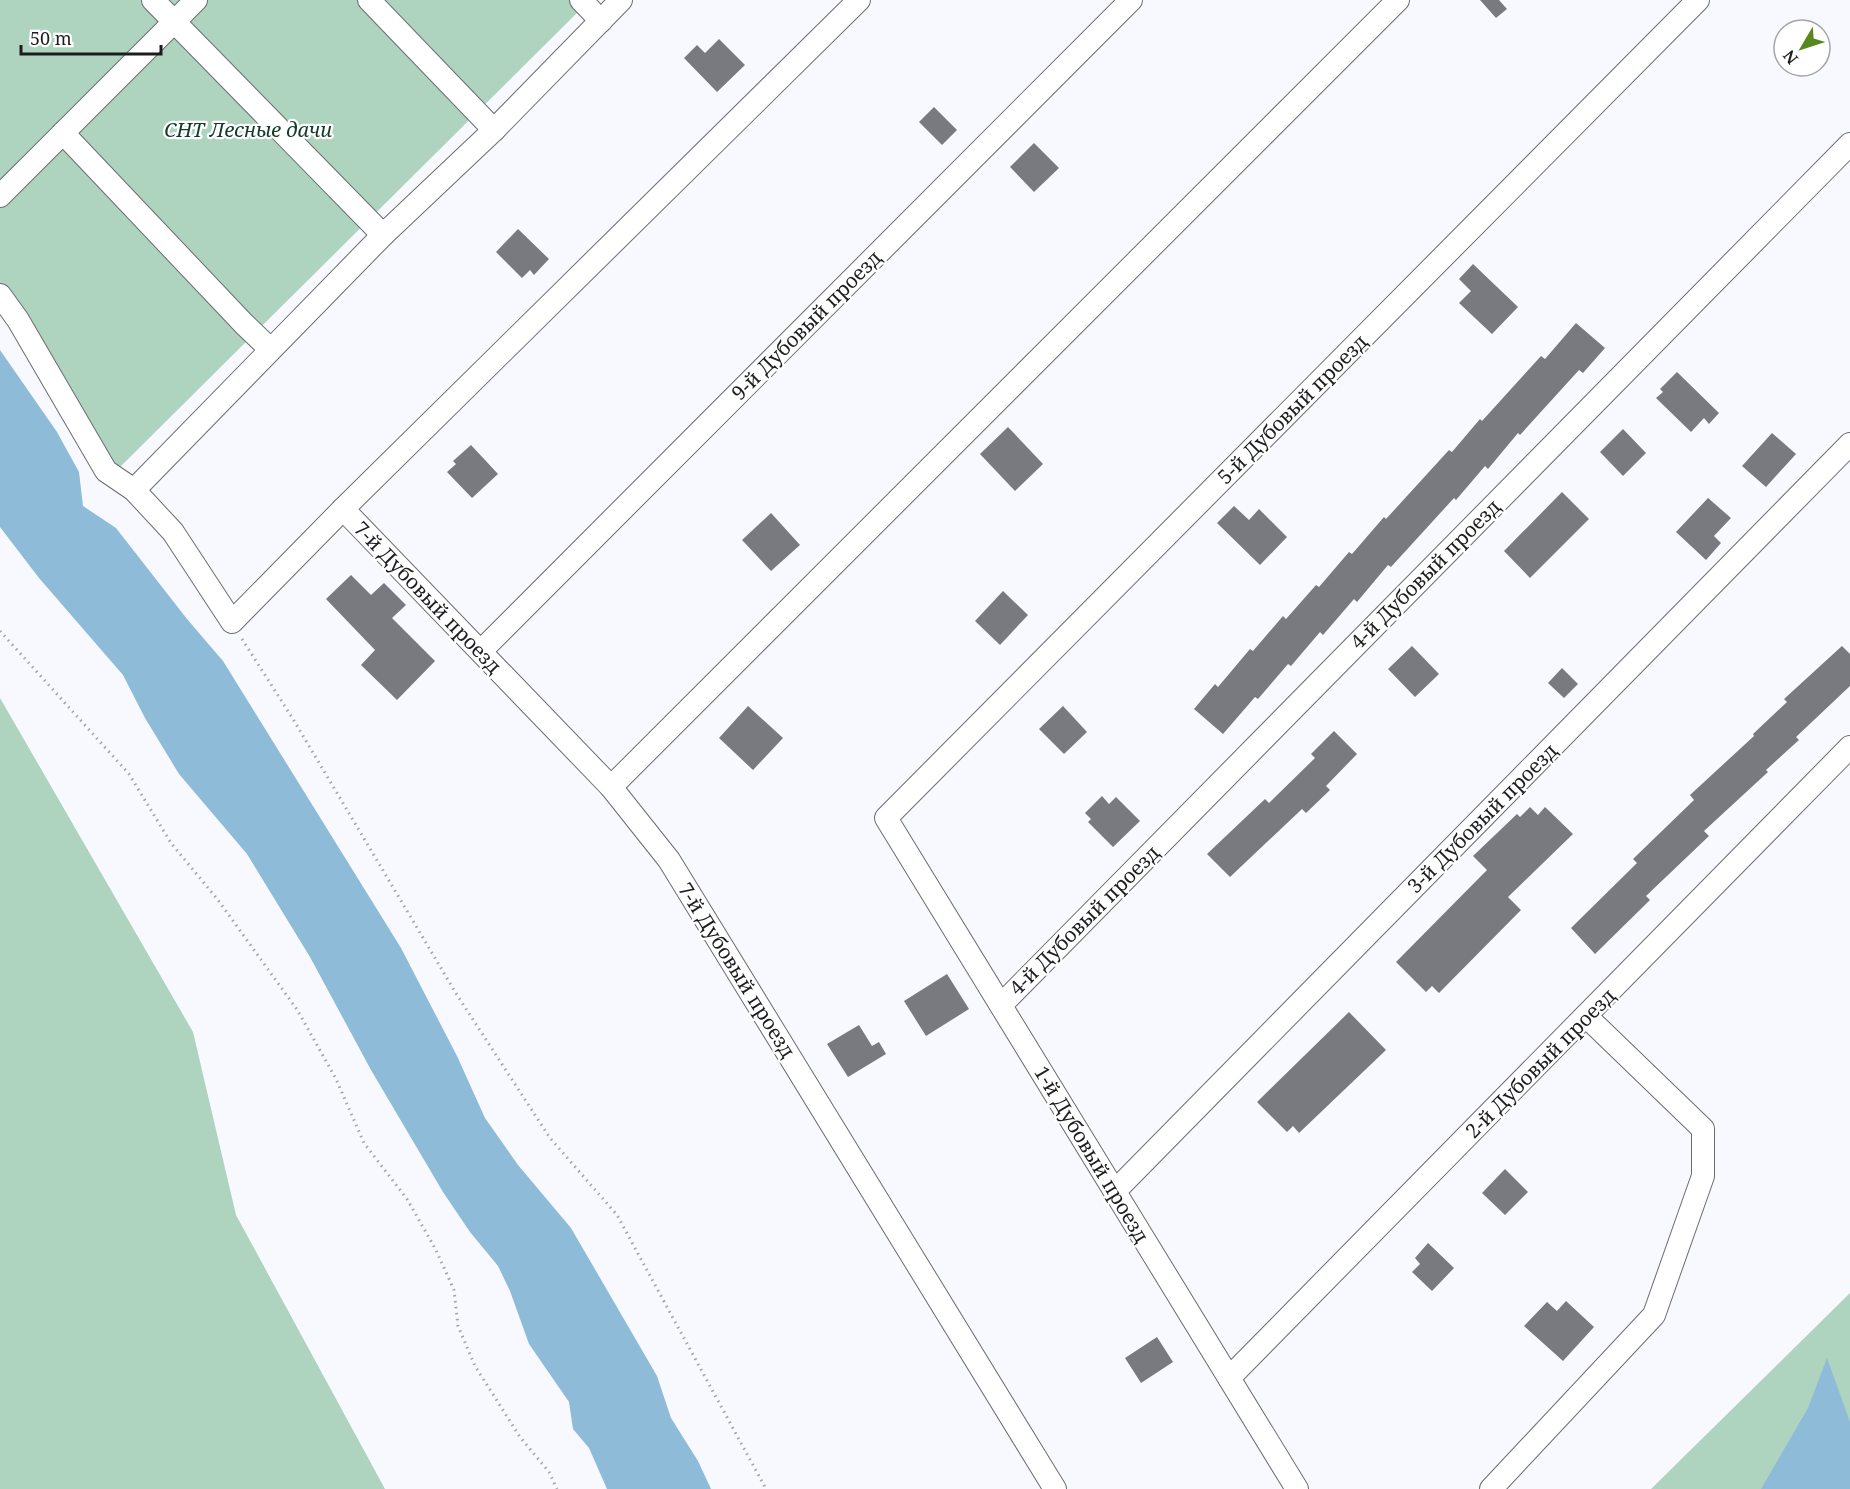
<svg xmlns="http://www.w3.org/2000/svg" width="1850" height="1489" font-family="'Noto Serif',serif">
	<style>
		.green { fill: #aed3bf }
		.water { fill: #8ebbd7 }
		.building { fill: #797a7f }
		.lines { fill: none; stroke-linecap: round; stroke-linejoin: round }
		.minor-casing { stroke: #6c6d73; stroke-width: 24 }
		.path { stroke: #a2a3a7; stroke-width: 3; stroke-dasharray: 1.5 4.5; stroke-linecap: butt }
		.minor { stroke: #fff; stroke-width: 22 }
		.labels { text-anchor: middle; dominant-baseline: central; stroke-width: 4.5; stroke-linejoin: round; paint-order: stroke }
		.park-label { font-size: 20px; font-style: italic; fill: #123a29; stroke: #fff }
		.street-label { font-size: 20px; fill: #1c1d1f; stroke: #fff }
	</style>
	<rect width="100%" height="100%" fill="#f8f9fe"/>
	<g class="green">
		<polygon points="0,0 590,0 118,469 0,314"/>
		<polygon points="0,698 193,1032 236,1215 385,1489 0,1489"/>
		<polygon points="1850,1293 1850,1489 1651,1489"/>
	</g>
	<g class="water">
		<polygon points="0,350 57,432 79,472 83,506 116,528 187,619 223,661 401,948 457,1056 485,1118 518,1165 571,1228 657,1376 671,1418 698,1461 711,1489 607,1489 589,1448 573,1429 569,1402 529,1344 510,1291 498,1266 470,1232 443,1192 371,1070 310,957 247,854 179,774 145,718 123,675 39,578 0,527"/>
		<polygon points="1827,1358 1850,1422 1850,1489 1761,1489 1808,1408"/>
	</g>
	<g class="building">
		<polygon points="1480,0 1499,0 1507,9 1496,18"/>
		<polygon points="719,39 745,65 717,92 684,58 697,45 705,53"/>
		<polygon points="934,107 957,130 942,145 919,122"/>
		<polygon points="1034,143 1059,168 1034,192 1010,167"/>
		<polygon points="518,229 549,259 534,275 530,270 522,278 496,252"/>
		<polygon points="1473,264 1518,307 1492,334 1459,303 1471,291 1459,279"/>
		<polygon points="1576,323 1605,348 1583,373 1579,370 1520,435 1518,433 1488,469 1485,466 1456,500 1454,498 1391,567 1388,565 1357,602 1354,599 1323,635 1320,632 1291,666 1288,664 1258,699 1255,697 1223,734 1194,709 1215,684 1218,687 1250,649 1253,651 1283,616 1286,619 1316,585 1319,587 1349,552 1352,554 1384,517 1386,519 1449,450 1452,452 1480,419 1482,421 1541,356 1545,359"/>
		<polygon points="1677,372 1719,413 1709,424 1704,418 1691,432 1656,398 1663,392 1660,389"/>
		<polygon points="1008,427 1043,464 1015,491 980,454"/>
		<polygon points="1623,429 1646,453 1623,476 1600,452"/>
		<polygon points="1772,433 1796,454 1766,487 1742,466"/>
		<polygon points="471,445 498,474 472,498 447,472 456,464 453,461"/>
		<polygon points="1562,492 1589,519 1530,578 1504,551"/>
		<polygon points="1708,498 1731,518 1714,536 1721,543 1706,560 1676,532"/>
		<polygon points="1234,506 1249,520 1259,509 1287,537 1260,565 1217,523"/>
		<polygon points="771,513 800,545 771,571 742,540"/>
		<polygon points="351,575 371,595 384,583 406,605 392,618 435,661 397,700 361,665 375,650 326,599"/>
		<polygon points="1003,591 1028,615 1000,645 975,621"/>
		<polygon points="1412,646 1439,674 1415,697 1388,669"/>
		<polygon points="1842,646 1850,654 1850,686 1796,737 1799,740 1766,770 1768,772 1704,831 1709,836 1646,896 1650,900 1595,954 1571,928 1637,863 1633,859 1694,800 1690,795 1754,736 1753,734 1787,702 1784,699"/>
		<polygon points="1562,668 1578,684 1564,698 1548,683"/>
		<polygon points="748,706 783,738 753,770 719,738"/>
		<polygon points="1063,706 1087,732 1064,754 1039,729"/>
		<polygon points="1334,731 1357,754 1326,786 1330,790 1306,813 1302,809 1230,877 1207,854 1265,799 1269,803 1315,758 1311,754"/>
		<polygon points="1102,796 1109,804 1116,797 1140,821 1113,847 1088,822 1091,819 1085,813"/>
		<polygon points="1530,807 1538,815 1545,807 1573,834 1508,897 1521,910 1439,993 1432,986 1426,992 1396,962 1487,870 1473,856 1517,814 1520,817"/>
		<polygon points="947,974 969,1009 926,1036 904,1001"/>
		<polygon points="1349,1012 1386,1050 1299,1133 1293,1126 1287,1132 1257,1102"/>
		<polygon points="859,1025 872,1046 879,1042 886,1054 848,1077 827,1044"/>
		<polygon points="1505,1169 1528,1192 1505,1215 1482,1193"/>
		<polygon points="1428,1243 1454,1268 1432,1291 1412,1272 1420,1264 1415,1258"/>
		<polygon points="1566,1301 1594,1327 1563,1361 1524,1326 1547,1302 1557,1311"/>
		<polygon points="1157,1337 1173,1362 1141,1383 1125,1358"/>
	</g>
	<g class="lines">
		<defs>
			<g id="minor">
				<polyline points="153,0 383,235"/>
				<polyline points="369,0 494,130"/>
				<polyline points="581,0 601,21"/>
				<polyline points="63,133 244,324 270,349"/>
				<polyline points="0,196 196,0"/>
				<polyline points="0,295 18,320 106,471 134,490 173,532 232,622 343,509 859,0"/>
				<polyline points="134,490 383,235 494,130 621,0"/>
				<polyline points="343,509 611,787 669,860 1055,1489"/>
				<polyline points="481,651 1131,0"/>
				<polyline points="611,787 1398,0"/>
				<polyline points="1001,1005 1850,144"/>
				<polyline points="1115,1191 1850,444"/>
				<polyline points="1229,1378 1850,747"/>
				<polyline points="1297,1489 886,818 1698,0"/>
				<polyline points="1491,1489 1654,1315 1703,1176 1703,1129 1586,1016"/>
			</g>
		</defs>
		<use href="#minor" class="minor-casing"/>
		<g class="path">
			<polyline points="0,631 129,774 171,843 218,900 298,1011 336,1079 364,1143 407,1199 436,1250 454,1290 458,1326 475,1366 520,1437 549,1472 557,1489"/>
			<polyline points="242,639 293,719 457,995 550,1138 617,1215 766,1489"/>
		</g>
		<use href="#minor" class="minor"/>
	</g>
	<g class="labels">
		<g class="park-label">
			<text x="248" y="129">СНТ Лесные дачи</text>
		</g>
		<g class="street-label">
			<text transform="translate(806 325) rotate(-45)">9-й Дубовый проезд</text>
			<text transform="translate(1292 409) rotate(-45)">5-й Дубовый проезд</text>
			<text transform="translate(1425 574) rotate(-45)">4-й Дубовый проезд</text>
			<text transform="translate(428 597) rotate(46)">7-й Дубовый проезд</text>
			<text transform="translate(1482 818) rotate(-45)">3-й Дубовый проезд</text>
			<text transform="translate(1084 920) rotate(-45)">4-й Дубовый проезд</text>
			<text transform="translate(737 970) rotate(58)">7-й Дубовый проезд</text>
			<text transform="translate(1540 1063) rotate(-45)">2-й Дубовый проезд</text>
			<text transform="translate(1092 1154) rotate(59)">1-й Дубовый проезд</text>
		</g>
	</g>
	<g transform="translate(1802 48) rotate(231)"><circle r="28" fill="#ffffff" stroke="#a4a5a5" stroke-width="1.5"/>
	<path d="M0-4.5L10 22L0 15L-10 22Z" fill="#56881d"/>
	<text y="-9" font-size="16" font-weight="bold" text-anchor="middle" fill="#1c1d1f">N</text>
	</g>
	<path d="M21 45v9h140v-9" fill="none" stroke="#1c1d1f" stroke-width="3"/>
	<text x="30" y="45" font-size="18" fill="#1c1d1f" stroke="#ffffff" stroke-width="4.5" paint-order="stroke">50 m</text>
</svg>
